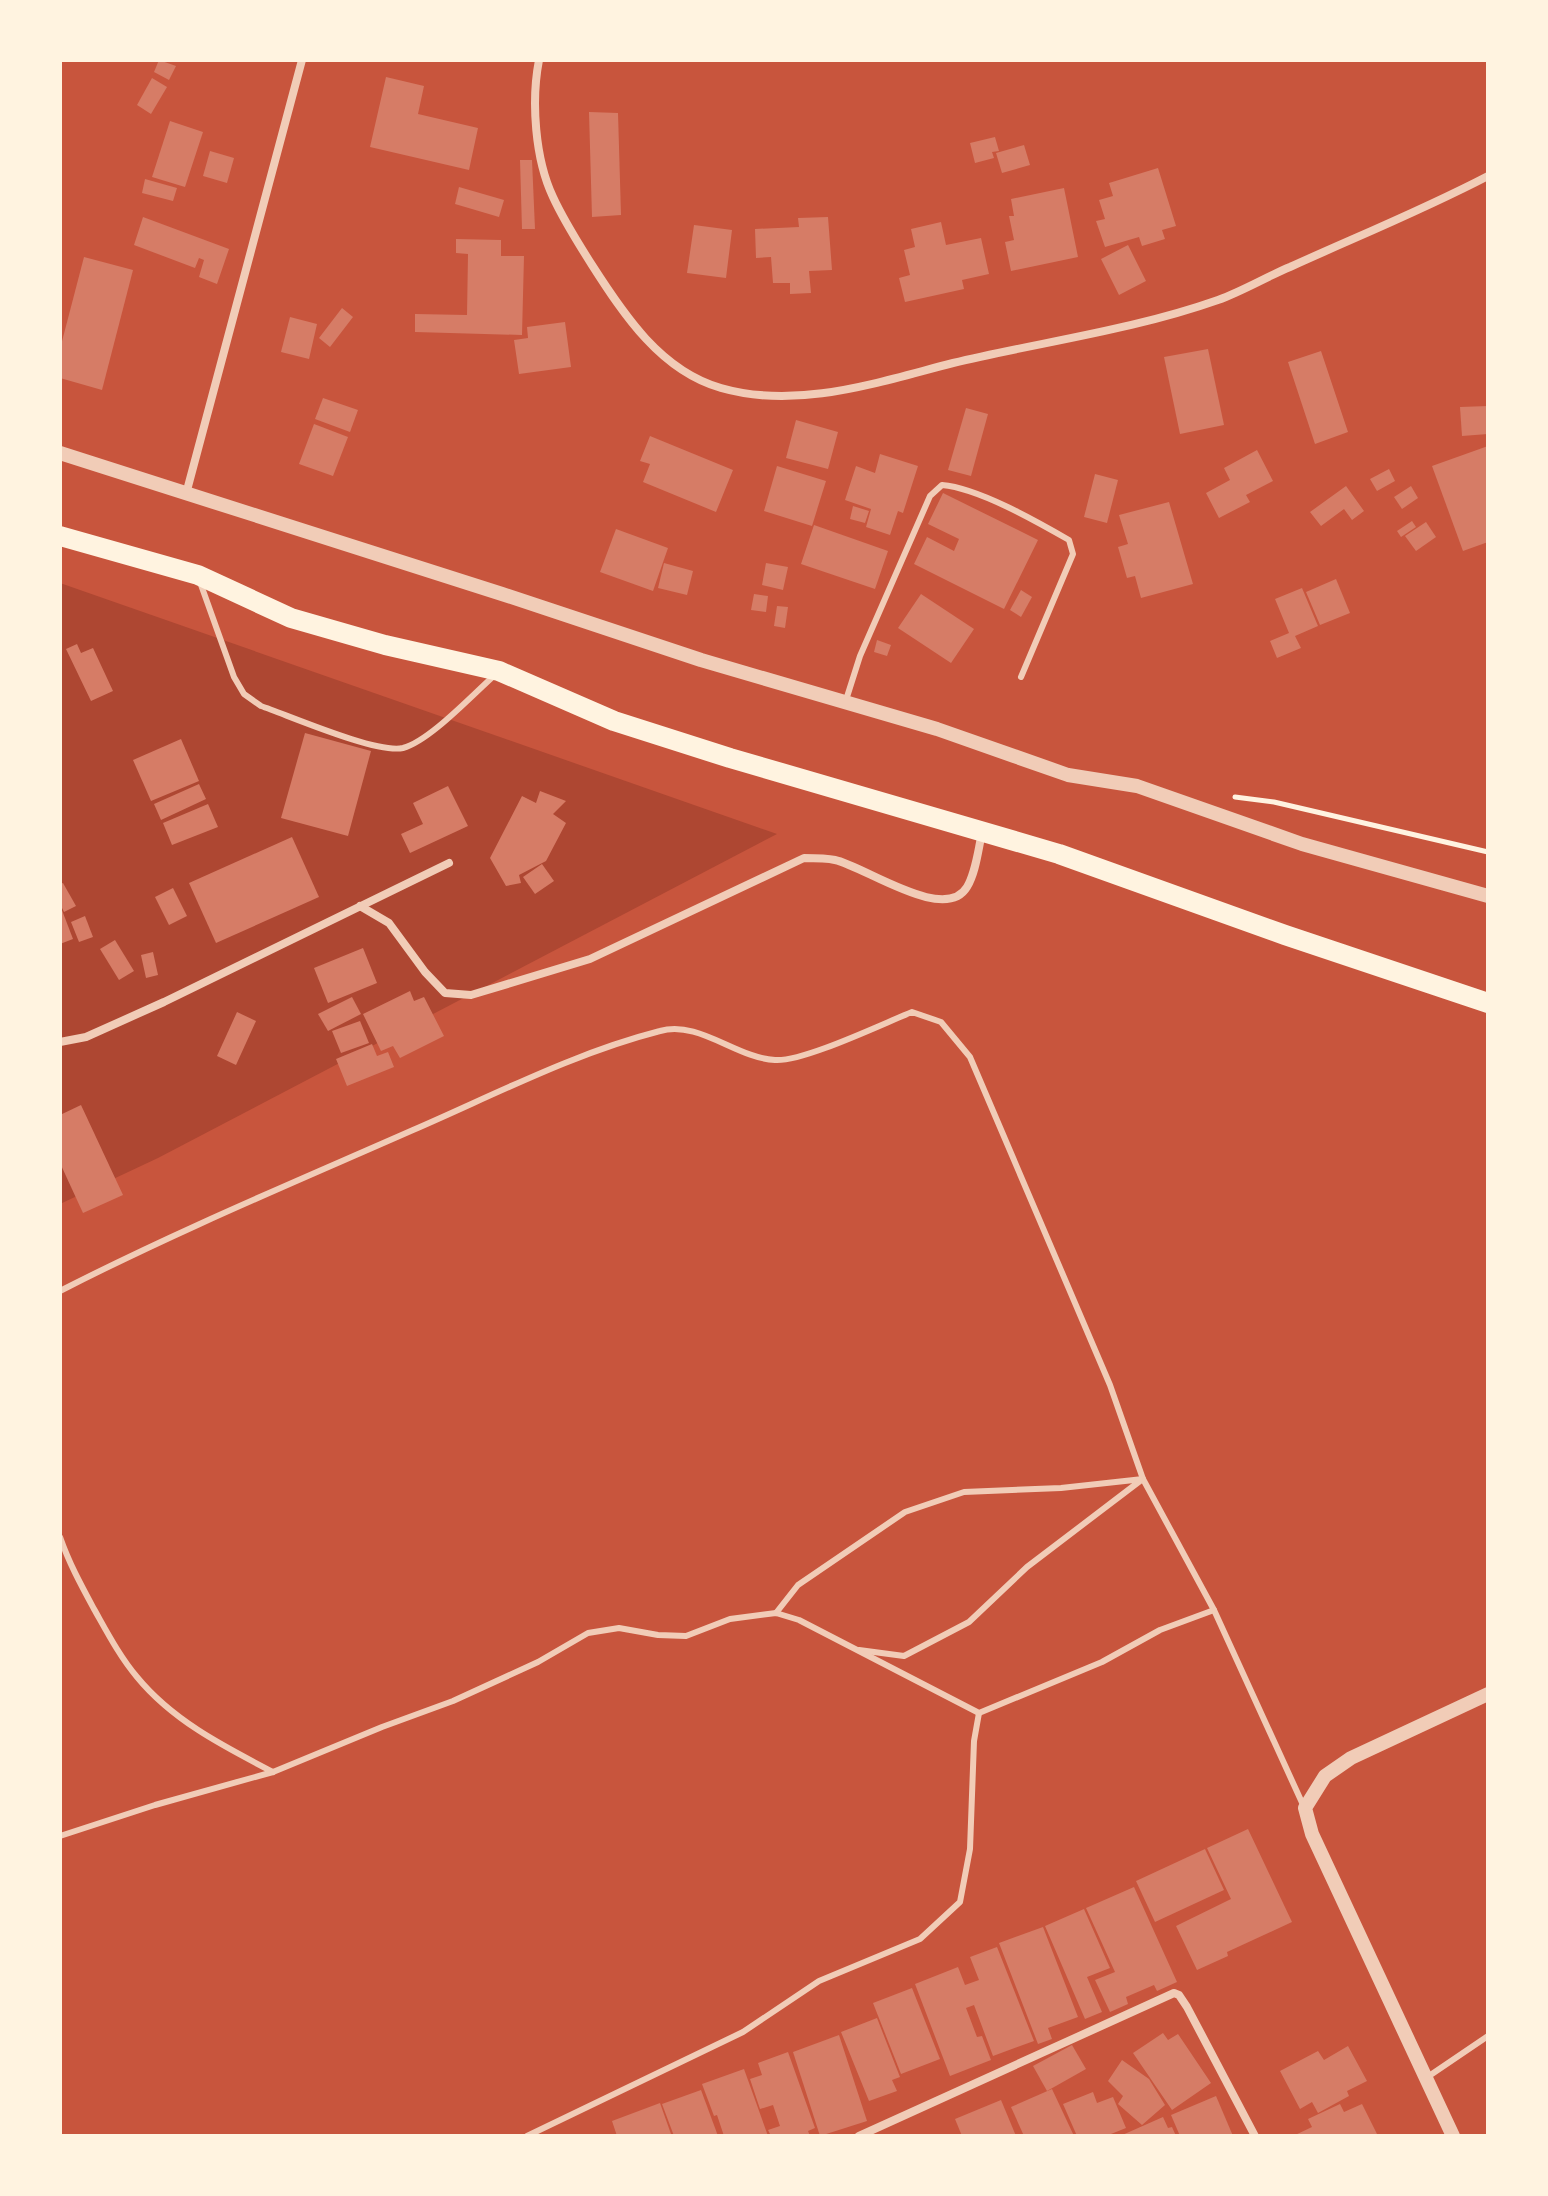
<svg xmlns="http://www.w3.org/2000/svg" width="1548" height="2196" font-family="'PT Sans Narrow',sans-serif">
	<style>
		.green { fill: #ae4732 }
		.building { fill: #d67c66 }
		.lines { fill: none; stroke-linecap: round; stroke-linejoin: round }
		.path { stroke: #fff3e0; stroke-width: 5 }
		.service { stroke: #f1ccb7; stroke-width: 6 }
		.minor { stroke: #f1ccb7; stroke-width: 8 }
		.tertiary { stroke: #f1ccb7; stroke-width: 14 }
		.primary { stroke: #fff3e0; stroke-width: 20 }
	</style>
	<rect width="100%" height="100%" fill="#c8553d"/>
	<polygon class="green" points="60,583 777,834 158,1158 60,1204"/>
	<g class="building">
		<polygon points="159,60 176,66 169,80 154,72"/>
		<polygon points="386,77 424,86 418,114 478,128 469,170 370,147"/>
		<polygon points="152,78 167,87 151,114 137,105"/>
		<polygon points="589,112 618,113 621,215 592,217"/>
		<polygon points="170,121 203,132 185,187 152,177"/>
		<polygon points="995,137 999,151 992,152 994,158 975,163 970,143"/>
		<polygon points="1024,145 1030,165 1002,173 996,153"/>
		<polygon points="210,151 234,158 227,183 203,176"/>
		<polygon points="520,160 532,160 535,229 522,229"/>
		<polygon points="1158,168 1176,226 1162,230 1165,239 1142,246 1139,237 1105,247 1096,221 1105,219 1099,200 1113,196 1109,183"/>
		<polygon points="145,179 177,188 173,201 142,193"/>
		<polygon points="459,187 504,200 499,217 455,204"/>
		<polygon points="1064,188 1078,257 1011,271 1005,242 1014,240 1009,216 1014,216 1011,199"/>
		<polygon points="143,217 229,249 217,284 199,277 204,260 199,258 195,268 134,245"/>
		<polygon points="828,217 832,270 809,271 811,293 790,294 790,283 773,283 771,257 756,258 755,229 799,227 798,218"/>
		<polygon points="941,222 946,245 981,238 989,274 962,280 964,289 905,302 899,278 910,275 904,250 915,247 911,229"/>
		<polygon points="694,225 732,230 726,278 687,273"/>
		<polygon points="456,239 501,240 501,256 524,256 522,335 415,332 415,314 467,315 468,254 456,253"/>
		<polygon points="1128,245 1146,281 1119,295 1101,259"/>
		<polygon points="84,257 133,270 102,390 60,378 60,349"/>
		<polygon points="342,308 353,317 330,347 319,338"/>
		<polygon points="290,317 317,324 309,359 281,352"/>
		<polygon points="565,322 571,367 519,374 514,340 528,338 527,327"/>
		<polygon points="1208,349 1224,425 1180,434 1164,357"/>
		<polygon points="1321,351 1348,432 1315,444 1288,362"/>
		<polygon points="323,398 358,410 350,432 315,419"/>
		<polygon points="1488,406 1488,434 1462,436 1460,407"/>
		<polygon points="966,408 988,414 971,476 948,470"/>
		<polygon points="796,420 838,432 828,469 786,458"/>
		<polygon points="314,424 348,437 333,476 299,464"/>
		<polygon points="650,436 733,470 716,512 643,482 650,464 640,461"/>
		<polygon points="1488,446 1488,542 1463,551 1432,466"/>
		<polygon points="1257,450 1273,481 1246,495 1250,502 1219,518 1206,493 1230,480 1224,468"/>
		<polygon points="880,454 918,466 903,513 898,511 890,535 866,527 871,509 845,500 856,466 875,473"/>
		<polygon points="777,466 826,481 812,526 764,511"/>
		<polygon points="1389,469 1395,481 1377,491 1370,479"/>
		<polygon points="1095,474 1118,480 1107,523 1084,517"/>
		<polygon points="1346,486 1364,511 1352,520 1344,509 1321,526 1310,512"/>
		<polygon points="1411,486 1418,498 1402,509 1394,497"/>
		<polygon points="943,493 1038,540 1004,609 914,564 927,537 954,551 959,539 928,524"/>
		<polygon points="1169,502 1193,584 1141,598 1135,576 1127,578 1118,547 1128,544 1119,515"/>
		<polygon points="853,506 869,511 865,523 850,519"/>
		<polygon points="1412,521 1416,527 1401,537 1397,531"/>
		<polygon points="1426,522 1436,537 1416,551 1405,536"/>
		<polygon points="814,525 888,551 875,589 801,564"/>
		<polygon points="616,529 668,548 653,591 600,572"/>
		<polygon points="664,563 693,571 687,595 658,588"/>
		<polygon points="766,563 788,567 783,590 762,585"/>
		<polygon points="1336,579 1350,613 1320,625 1306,592"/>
		<polygon points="1302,588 1318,626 1295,636 1301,648 1277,658 1270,641 1289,633 1275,599"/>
		<polygon points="1021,590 1032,597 1021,617 1010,610"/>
		<polygon points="754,594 768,596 766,612 751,610"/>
		<polygon points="921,594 974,629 951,663 898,628"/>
		<polygon points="777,606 788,607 785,628 774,626"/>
		<polygon points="877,640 891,645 887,656 874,652"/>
		<polygon points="77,644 81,653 93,648 113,691 91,701 66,649"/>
		<polygon points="305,733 371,751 348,836 281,818"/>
		<polygon points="181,739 199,781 151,801 133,760"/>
		<polygon points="199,784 206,799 161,820 154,804"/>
		<polygon points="448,786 468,826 410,853 401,834 423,824 413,803"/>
		<polygon points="540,791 566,801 553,814 566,823 546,861 519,875 521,883 506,886 490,858 522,796 536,803"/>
		<polygon points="208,804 218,827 172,845 163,823"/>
		<polygon points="292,837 319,897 216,943 189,883"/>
		<polygon points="542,864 554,881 535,894 523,877"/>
		<polygon points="63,883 76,906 64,912 60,904 60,884"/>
		<polygon points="173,888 187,916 169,925 155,897"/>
		<polygon points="60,905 73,939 60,944"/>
		<polygon points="85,916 93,937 79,942 71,922"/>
		<polygon points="115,940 134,971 119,980 100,949"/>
		<polygon points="363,948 377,983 328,1003 314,968"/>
		<polygon points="153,952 158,975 146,978 141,955"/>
		<polygon points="410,991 414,1001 424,997 444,1036 400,1058 393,1046 381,1051 363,1014"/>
		<polygon points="352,997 361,1014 328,1031 318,1014"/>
		<polygon points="237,1012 256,1021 236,1065 217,1056"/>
		<polygon points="360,1021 369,1043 341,1053 332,1031"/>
		<polygon points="372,1044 377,1056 388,1052 394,1067 347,1086 336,1059"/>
		<polygon points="81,1105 123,1195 83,1213 60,1163 60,1115"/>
		<polygon points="1248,1829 1292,1922 1227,1952 1228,1956 1197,1970 1176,1926 1231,1899 1207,1848"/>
		<polygon points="1205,1849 1224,1890 1155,1922 1136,1881"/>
		<polygon points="1134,1887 1177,1982 1157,1991 1154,1985 1126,1997 1128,2004 1110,2012 1095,1980 1115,1972 1086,1908"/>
		<polygon points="1084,1909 1110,1968 1087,1977 1102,2012 1085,2019 1045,1926"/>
		<polygon points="1043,1927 1078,2017 1048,2028 1052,2039 1038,2044 999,1943"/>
		<polygon points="997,1947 1034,2041 993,2056 974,2005 966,2008 977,2037 982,2036 991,2060 950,2076 915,1984 958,1967 965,1985 979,1980 970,1957"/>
		<polygon points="912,1988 940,2059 901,2074 873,2003"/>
		<polygon points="877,2018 900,2077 892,2080 897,2091 869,2101 841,2032"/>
		<polygon points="1163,2033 1168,2040 1178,2034 1211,2083 1172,2110 1133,2053"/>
		<polygon points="839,2035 867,2121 820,2136 793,2052"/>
		<polygon points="1072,2045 1086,2069 1047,2091 1033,2066"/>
		<polygon points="1348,2046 1367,2081 1347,2091 1349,2096 1318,2113 1312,2102 1300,2109 1280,2071 1318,2051 1324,2060"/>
		<polygon points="788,2052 815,2128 808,2131 810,2136 771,2136 768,2130 780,2126 773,2105 760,2109 750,2079 762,2075 758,2063"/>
		<polygon points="1122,2060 1149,2079 1165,2105 1142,2125 1118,2104 1123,2096 1108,2081"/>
		<polygon points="744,2069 768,2136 724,2136 717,2115 714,2116 702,2084"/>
		<polygon points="1052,2089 1074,2136 1024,2136 1011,2107"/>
		<polygon points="701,2090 718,2136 674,2136 662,2104"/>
		<polygon points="1093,2092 1097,2103 1113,2097 1126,2128 1106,2136 1077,2136 1063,2104"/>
		<polygon points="1216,2096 1233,2136 1180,2136 1171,2115"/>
		<polygon points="1001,2100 1016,2136 962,2136 955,2119"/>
		<polygon points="660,2103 671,2134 665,2136 617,2136 612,2121"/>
		<polygon points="1340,2104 1344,2112 1362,2104 1378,2136 1293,2136 1312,2127 1308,2119"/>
		<polygon points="1163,2117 1168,2128 1172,2127 1176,2136 1120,2136"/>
	</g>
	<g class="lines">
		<polyline class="path" points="1235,797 1274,802 1488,852"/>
		<g class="service">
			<path d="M200 582 234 677 244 694 261 706C290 716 377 754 403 748 430 741 474 693 496 674"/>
			<path d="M846 700 860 656 930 496 942 485C978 488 1036 521 1069 540L1073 554 1021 677"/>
			<path d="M60 1291C175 1232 295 1182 413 1130 494 1095 574 1053 660 1031 699 1020 736 1058 775 1060 803 1062 882 1024 912 1012L941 1022 970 1057 1110 1385 1143 1479 1214 1610 1304 1807"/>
			<path d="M60 1537C69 1563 81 1585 94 1609 107 1632 120 1657 137 1677 173 1721 225 1747 273 1772"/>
			<polyline points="776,1613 798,1585 905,1512 964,1492 1061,1488 1143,1479"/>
			<polyline points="859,1650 904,1656 969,1622 1027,1567 1140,1481"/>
			<polyline points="60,1836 155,1805 273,1772 382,1727 453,1701 538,1662 588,1633 619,1628 658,1635 686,1636 730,1619 776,1613 799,1620 979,1713 1102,1662 1160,1630 1214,1610"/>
			<polyline points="1426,2078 1488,2036"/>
			<polyline points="527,2136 743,2032 819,1981 920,1939 960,1902 970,1849 974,1741 979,1713"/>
		</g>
		<g class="minor">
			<path d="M539 60C531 101 535 159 553 197 564 221 578 243 592 265 624 315 661 371 721 388 798 410 878 382 953 363 1041 342 1133 330 1218 300 1243 291 1266 277 1290 267 1356 237 1423 210 1488 176"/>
			<polyline points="186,494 302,60"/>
			<path d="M360 906 389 923 425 972 445 993 471 995 590 959 804 858C814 858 826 858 835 860 864 866 945 924 967 887 976 872 978 850 982 833"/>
			<polyline points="60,1042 86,1037 164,1002 449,863"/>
			<polyline points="859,2136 1174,1993 1179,1995 1187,2007 1255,2136"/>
		</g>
		<g class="tertiary">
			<polyline points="60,453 502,594 701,660 937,729 1068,775 1137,786 1302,844 1488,896"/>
			<polyline points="1453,2136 1312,1834 1305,1808 1325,1776 1351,1758 1488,1694"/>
		</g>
		<polyline class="primary" points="60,536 198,575 291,618 385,645 499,671 614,721 730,758 1059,854 1285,935 1488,1003"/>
	</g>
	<rect width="1548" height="2196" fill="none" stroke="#fff3e0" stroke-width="124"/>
</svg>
